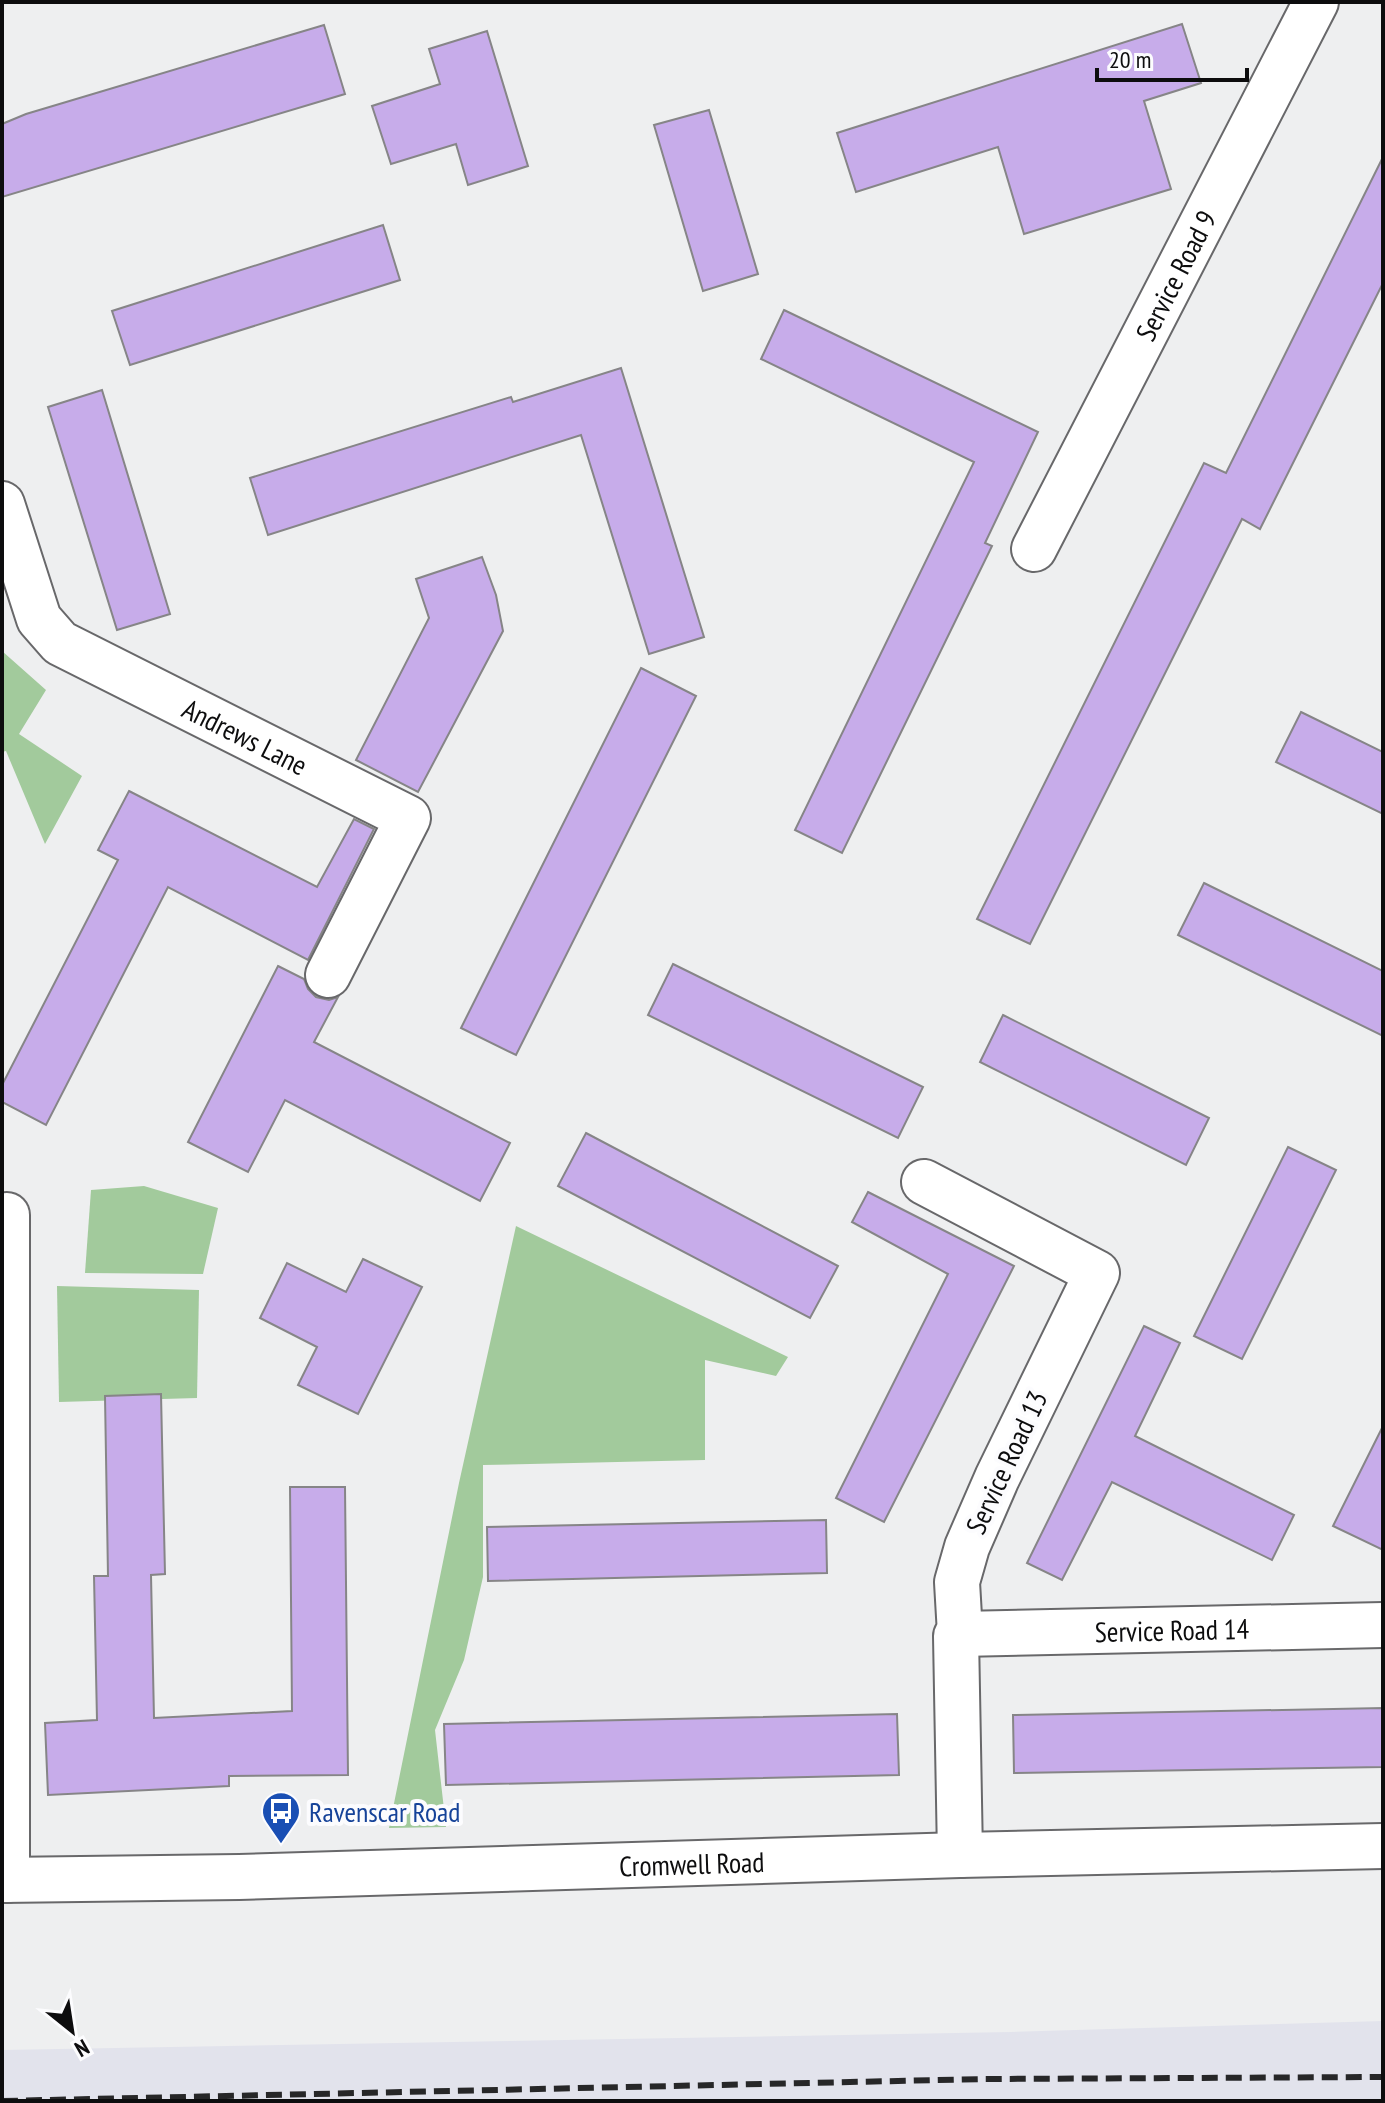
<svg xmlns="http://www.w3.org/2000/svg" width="1385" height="2103" font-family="'PT Sans Narrow',sans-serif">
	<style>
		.built { fill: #e2e3ec }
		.green { fill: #a2ca9c }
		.building { fill: #c7acea; stroke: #868587; stroke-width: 2 }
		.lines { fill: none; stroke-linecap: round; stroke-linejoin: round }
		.street-casing { stroke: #68686a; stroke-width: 48 }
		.secondary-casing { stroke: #68686a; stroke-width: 48 }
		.street { stroke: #fff; stroke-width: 44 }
		.secondary { stroke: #fff; stroke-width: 44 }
		.rail { stroke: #272728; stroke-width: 6; stroke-dasharray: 16 8; stroke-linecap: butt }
		.labels { text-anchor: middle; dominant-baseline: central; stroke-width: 8; stroke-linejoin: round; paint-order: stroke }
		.street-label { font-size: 28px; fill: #0d0d0e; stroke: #fcfcfe }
		.transit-label { font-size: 28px; fill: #164399; stroke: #fcfcfe; text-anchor: start }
	</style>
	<rect width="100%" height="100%" fill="#eeeff0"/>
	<polygon class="built" points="1383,2021 1383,2101 2,2101 2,2050 1011,2032"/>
	<g class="green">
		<polygon points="2,651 46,690 19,734 82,776 45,844 6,751 2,752"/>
		<polygon points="144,1186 218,1208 203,1274 85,1273 91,1190"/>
		<polygon points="516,1226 788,1357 776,1376 705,1360 705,1460 483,1465 483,1577 464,1660 435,1730 446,1827 389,1828 459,1483"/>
		<polygon points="57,1286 199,1290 197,1398 59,1402"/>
	</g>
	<g class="building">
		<polygon points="1182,24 1201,83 1144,101 1171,189 1024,234 998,147 856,192 837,133"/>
		<polygon points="324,25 345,94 2,197 2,124 26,114"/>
		<polygon points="487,31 528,166 468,185 456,144 391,164 372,106 440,84 429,49"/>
		<polygon points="709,110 758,274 703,291 654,125"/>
		<polygon points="1383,157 1383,283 1260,529 1242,519 1030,944 977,919 1204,463 1226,473"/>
		<polygon points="383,225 400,280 130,365 112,311"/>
		<polygon points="784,310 1038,432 985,543 992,546 842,853 795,830 974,462 761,359"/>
		<polygon points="621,368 704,637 649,654 581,435 268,535 250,478 511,397 513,402"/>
		<polygon points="102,390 170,614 117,630 48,407"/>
		<polygon points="482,557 496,595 503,631 418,792 356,760 429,618 416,579"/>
		<polygon points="641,668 696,696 516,1055 461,1028"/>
		<polygon points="1301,712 1383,752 1383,814 1276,762"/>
		<polygon points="129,791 317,887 354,819 374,829 308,960 168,887 46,1125 2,1102 2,1085 118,860 98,850"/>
		<polygon points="1204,883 1383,971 1383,1036 1178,935"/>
		<polygon points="673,964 923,1087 898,1138 648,1015"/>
		<polygon points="278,966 304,979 308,989 316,997 329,1000 338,997 314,1042 510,1143 480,1201 285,1100 248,1172 188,1142"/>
		<polygon points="1003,1015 1209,1118 1186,1165 980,1062"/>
		<polygon points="586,1133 838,1266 810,1318 558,1186"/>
		<polygon points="1288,1147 1336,1170 1242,1359 1194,1336"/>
		<polygon points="868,1192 1014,1266 884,1522 836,1498 948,1274 852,1222"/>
		<polygon points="363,1259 422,1287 358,1414 298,1385 317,1347 260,1318 287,1263 346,1292"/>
		<polygon points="1144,1326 1180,1343 1135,1436 1294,1515 1272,1560 1112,1482 1062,1580 1027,1563"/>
		<polygon points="161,1394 165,1574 151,1575 154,1718 292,1711 290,1487 345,1487 348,1775 229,1776 229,1786 48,1795 45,1723 97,1720 94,1576 108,1576 105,1396"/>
		<polygon points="1383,1426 1383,1550 1333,1526"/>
		<polygon points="826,1520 827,1573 488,1581 487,1527"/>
		<polygon points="1383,1708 1383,1767 1014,1773 1013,1715"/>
		<polygon points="897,1714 899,1775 446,1785 444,1724"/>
	</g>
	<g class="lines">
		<defs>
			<g id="street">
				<path id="s1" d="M2 504 39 619 60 643 408 818 328 975"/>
				<path id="s2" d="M1034 549 1316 2"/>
				<polyline points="924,1182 1097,1273 997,1478 967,1547 957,1582 960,1634 956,1636 960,1855"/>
				<path id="s3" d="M960 1634 1383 1625"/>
				<polyline points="7,1880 7,1215"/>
			</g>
			<g id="secondary">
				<path id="s4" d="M2 1880 239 1877 960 1855 1383 1846"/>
			</g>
		</defs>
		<use href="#street" class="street-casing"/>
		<use href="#secondary" class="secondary-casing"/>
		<use href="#street" class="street"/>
		<use href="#secondary" class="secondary"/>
		<polyline class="rail" points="2,2101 985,2079 1383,2077"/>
	</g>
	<defs>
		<symbol id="bus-pin" viewBox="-11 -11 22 30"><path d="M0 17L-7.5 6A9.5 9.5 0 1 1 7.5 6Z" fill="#1a4fb4" stroke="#fcfcfe"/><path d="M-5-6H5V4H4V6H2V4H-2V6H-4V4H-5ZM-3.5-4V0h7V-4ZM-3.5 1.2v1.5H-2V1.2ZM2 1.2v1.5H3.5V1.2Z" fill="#fff"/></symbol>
	</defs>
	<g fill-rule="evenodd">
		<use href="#bus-pin" x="259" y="1789" width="44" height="60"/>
	</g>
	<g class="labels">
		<g class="street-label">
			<text stroke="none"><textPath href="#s2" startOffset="308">Service Road 9</textPath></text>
			<text stroke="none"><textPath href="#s1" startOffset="360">Andrews Lane</textPath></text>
			<text transform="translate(1006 1462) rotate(-65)">Service Road 13</text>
			<text stroke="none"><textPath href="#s3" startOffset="212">Service Road 14</textPath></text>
			<text stroke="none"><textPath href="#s4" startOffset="690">Cromwell Road</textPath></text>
		</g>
		<g class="transit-label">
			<text x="309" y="1811">Ravenscar Road</text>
		</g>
	</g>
	<rect width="1385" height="2103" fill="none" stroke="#0d0d0e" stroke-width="8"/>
	<g transform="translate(72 2031) rotate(150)" stroke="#fcfcfe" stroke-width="6" paint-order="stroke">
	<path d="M0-6L14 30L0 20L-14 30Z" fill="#0d0d0e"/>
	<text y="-12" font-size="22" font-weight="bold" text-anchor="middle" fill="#0d0d0e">N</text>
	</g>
	<path d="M1097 68v12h150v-12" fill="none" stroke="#0d0d0e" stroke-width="4"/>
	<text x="1109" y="68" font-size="24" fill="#0d0d0e" stroke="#fcfcfe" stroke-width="6" paint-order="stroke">20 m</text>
</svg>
